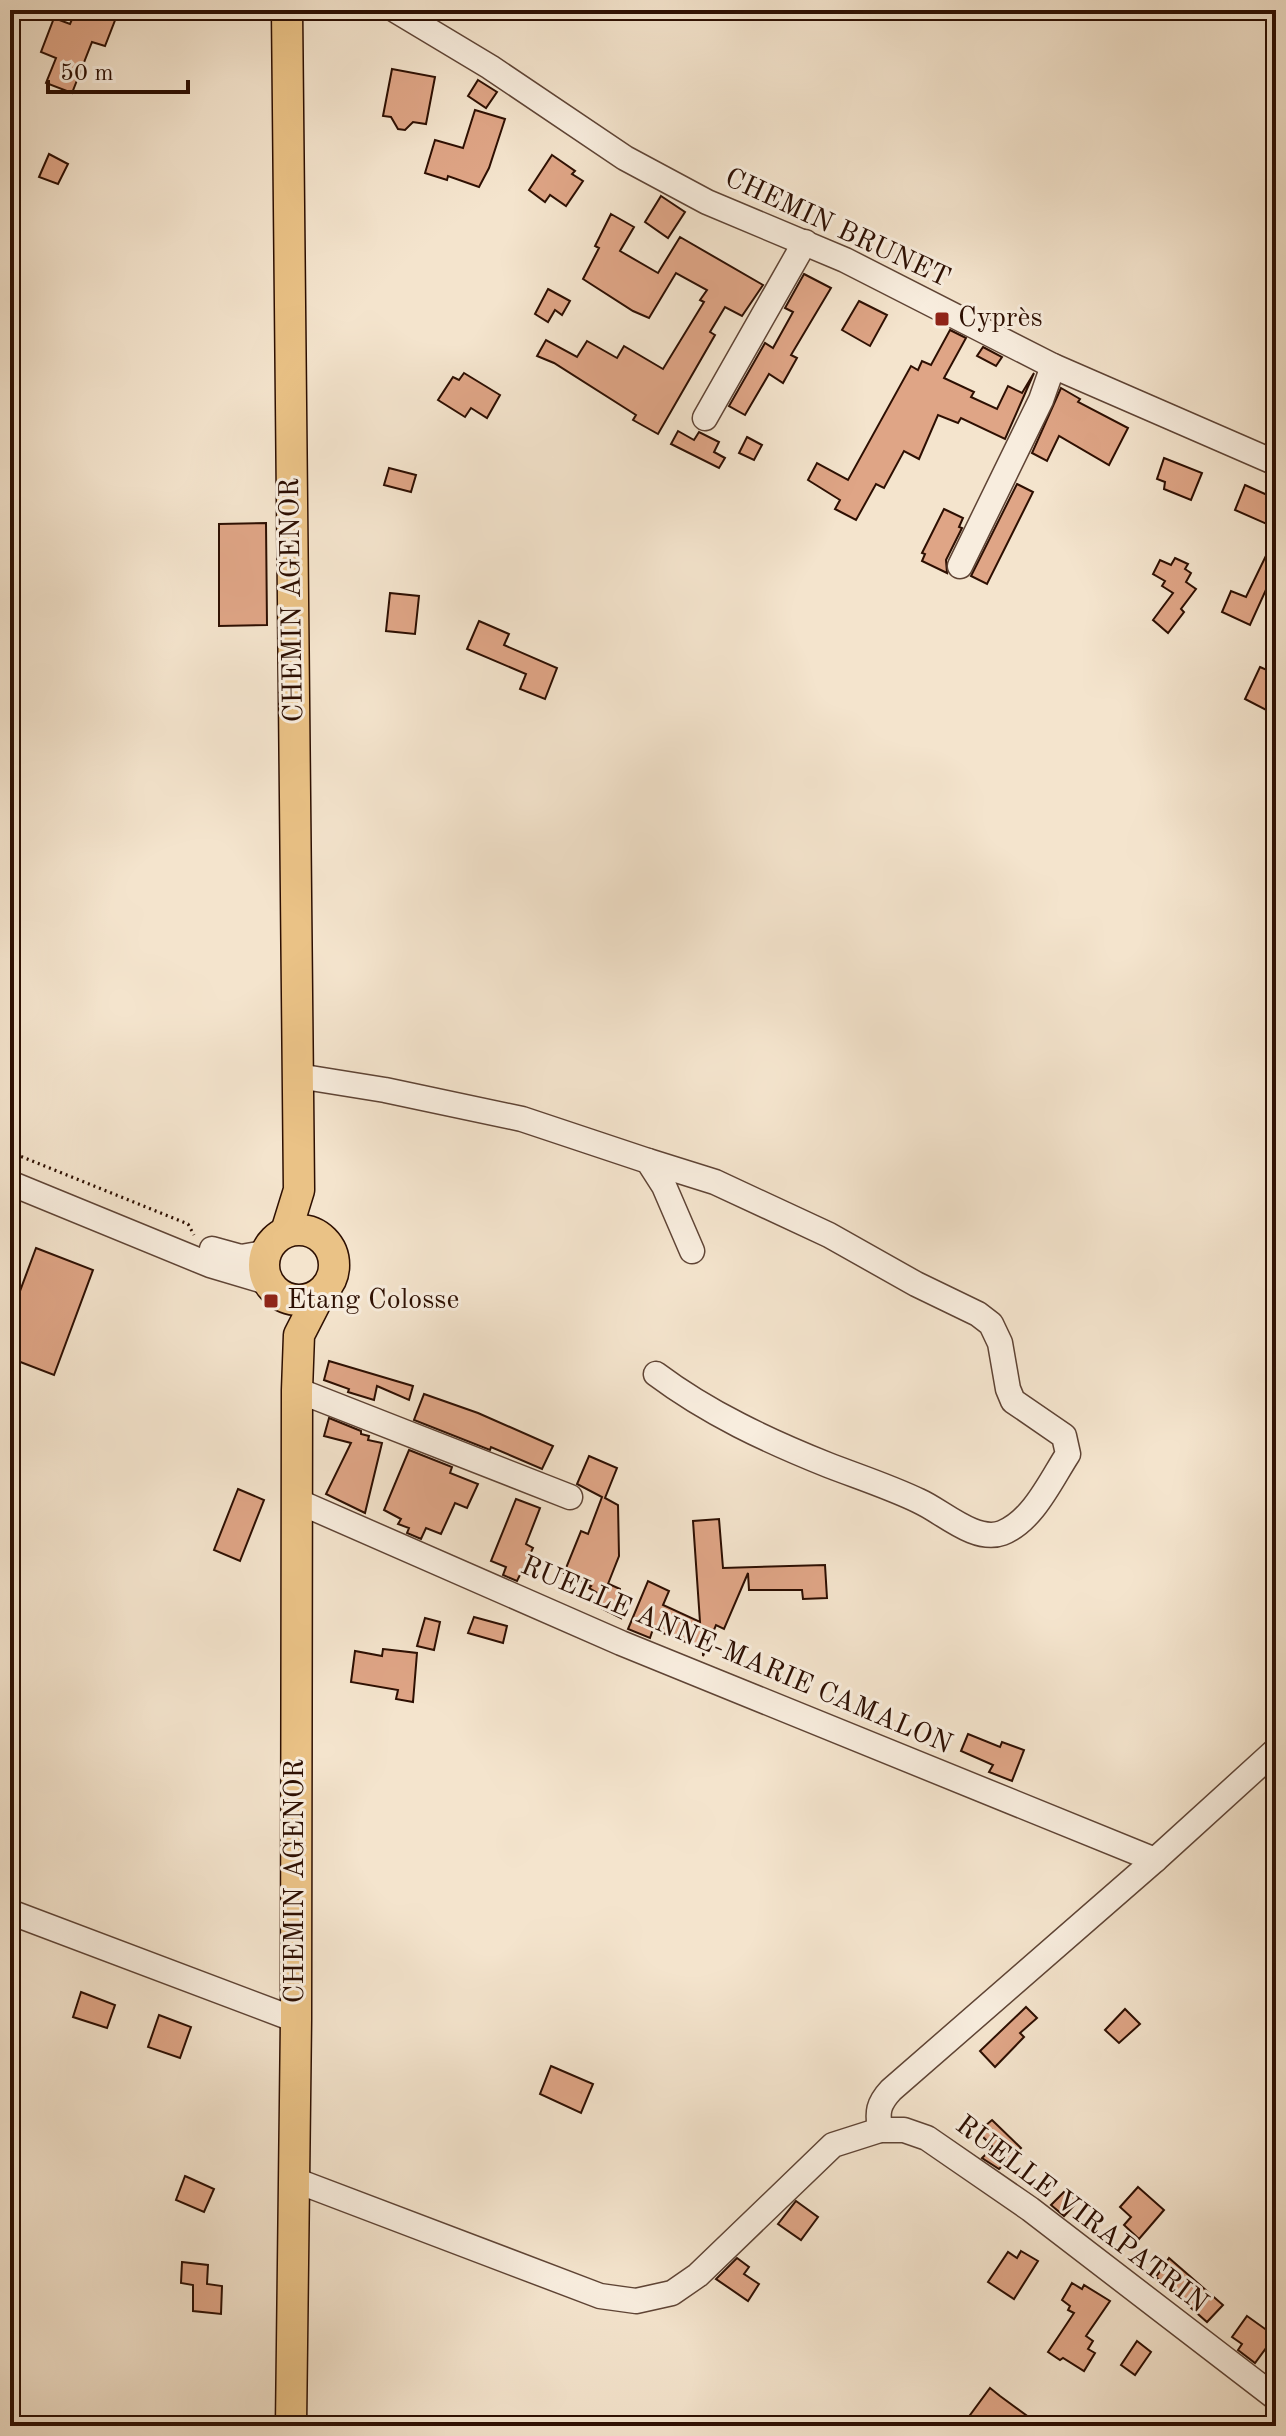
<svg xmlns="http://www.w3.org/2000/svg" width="1286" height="2436" font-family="'Old Standard TT',serif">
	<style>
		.building { fill: #dfa586; stroke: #2d0f02; stroke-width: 2 }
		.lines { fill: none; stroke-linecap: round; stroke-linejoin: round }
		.minor-casing { stroke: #5f4435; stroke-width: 27 }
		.major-casing { stroke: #2d0f02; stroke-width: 33 }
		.path { stroke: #2d0f02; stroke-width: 3; stroke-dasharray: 2 4; stroke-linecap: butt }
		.minor { stroke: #f8edde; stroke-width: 24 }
		.major { stroke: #eac286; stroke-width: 30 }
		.poi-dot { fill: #8f2418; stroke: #f8edde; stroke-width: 3 }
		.labels { text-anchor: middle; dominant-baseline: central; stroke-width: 6; stroke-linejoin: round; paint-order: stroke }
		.street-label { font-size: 28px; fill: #2d0f02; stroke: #f8edde }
		.poi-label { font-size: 28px; fill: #2d0f02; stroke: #f8edde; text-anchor: start }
	</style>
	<rect width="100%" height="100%" fill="#f4e4cd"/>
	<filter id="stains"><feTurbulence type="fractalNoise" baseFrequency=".0025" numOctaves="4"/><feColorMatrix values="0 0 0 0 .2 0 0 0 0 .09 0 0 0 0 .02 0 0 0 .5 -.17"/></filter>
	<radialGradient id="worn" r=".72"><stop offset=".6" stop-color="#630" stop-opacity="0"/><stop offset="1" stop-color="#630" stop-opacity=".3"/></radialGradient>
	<g class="building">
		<polygon points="76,10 119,10 105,46 92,42 72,93 46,83 56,58 41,52 54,18 70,24"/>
		<polygon points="392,69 435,77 426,124 413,122 405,130 398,129 391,117 383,116"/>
		<polygon points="478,80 497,92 486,108 468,96"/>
		<polygon points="475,110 505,119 489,168 479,187 448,176 447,180 425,173 435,140 463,148"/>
		<polygon points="49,154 68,164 58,184 39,177"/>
		<polygon points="552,155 575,171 572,174 583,181 566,206 550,195 545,202 529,190"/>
		<polygon points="661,196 685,212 668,238 645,222"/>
		<polygon points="611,214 634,227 620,251 658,273 680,237 763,285 742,316 725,307 710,332 715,335 658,434 633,420 636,415 554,363 537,356 546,340 577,357 587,341 617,358 624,346 663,369 704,302 700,300 707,290 676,273 649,318 633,311 583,279 599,248 595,246"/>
		<polygon points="804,274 831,288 791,355 797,358 783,383 769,374 745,415 729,406 765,343 773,348 793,312 785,308"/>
		<polygon points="548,289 570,301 562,315 555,310 548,322 535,314"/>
		<polygon points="859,301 887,315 870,346 842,330"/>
		<polygon points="950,330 966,338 944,378 974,392 971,397 997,409 1008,386 1022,393 1034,373 1005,439 961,418 958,423 938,415 919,459 904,451 884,488 876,484 856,520 835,509 840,500 808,480 817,463 848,480 911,366 918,370 922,361 931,365"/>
		<polygon points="983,347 1002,357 996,366 977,356"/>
		<polygon points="464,373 500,395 487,418 471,408 465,417 438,400 453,377 459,380"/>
		<polygon points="1061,388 1080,399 1078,402 1128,428 1109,465 1059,436 1047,461 1032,453"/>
		<polygon points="678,431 694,440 699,432 719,442 714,452 725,458 719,468 671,444"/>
		<polygon points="747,437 762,445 754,460 739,453"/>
		<polygon points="1164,458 1202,473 1191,500 1164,489 1165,482 1157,479"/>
		<polygon points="389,468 416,475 411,492 384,485"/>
		<polygon points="1017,484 1033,492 987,584 971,576"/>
		<polygon points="1245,485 1276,499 1276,528 1235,510"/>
		<polygon points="944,509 963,518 959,527 962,528 946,560 947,573 922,561 925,554 922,553"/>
		<polygon points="266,523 267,625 219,626 219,524"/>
		<polygon points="1276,535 1276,586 1269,583 1250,625 1222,612 1231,591 1246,597"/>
		<polygon points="1175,558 1188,564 1185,569 1191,573 1186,582 1196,589 1181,609 1184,612 1168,633 1153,620 1173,593 1162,586 1165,581 1153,574 1160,560 1171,565"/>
		<polygon points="390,593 419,596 415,634 386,631"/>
		<polygon points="479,621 509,634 504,645 557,668 545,699 520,689 526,674 467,649"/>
		<polygon points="1260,667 1276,674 1276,700 1270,712 1245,699"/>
		<polygon points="36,1248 93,1270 54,1375 10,1358 10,1318"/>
		<polygon points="329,1361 413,1386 409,1400 377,1386 374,1400 348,1392 349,1389 324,1380"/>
		<polygon points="424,1394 478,1413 553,1446 542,1469 491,1447 490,1450 414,1420"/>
		<polygon points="329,1418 361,1431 361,1434 369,1436 368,1440 382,1443 365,1513 326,1494 351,1443 324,1436"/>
		<polygon points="409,1450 452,1467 450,1473 478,1484 467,1508 455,1503 441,1534 426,1528 421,1539 407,1533 409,1528 398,1524 401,1519 384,1510"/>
		<polygon points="589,1456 617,1468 605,1498 618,1505 619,1556 606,1589 609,1584 620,1589 621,1618 597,1606 603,1596 589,1588 591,1586 564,1573 581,1531 588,1534 602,1497 577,1484"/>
		<polygon points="238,1489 264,1500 240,1561 214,1550"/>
		<polygon points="516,1499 540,1508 526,1544 533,1548 517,1581 503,1575 506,1567 491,1561"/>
		<polygon points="719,1519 723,1568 825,1565 827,1598 803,1599 802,1590 749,1590 748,1573 724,1629 716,1625 703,1656 703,1649 653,1629 650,1638 628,1629 648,1581 669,1591 663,1605 700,1622 693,1521"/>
		<polygon points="474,1617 507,1626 503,1643 468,1633"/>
		<polygon points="425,1618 440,1622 434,1650 417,1646"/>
		<polygon points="383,1649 417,1653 413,1702 396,1699 398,1690 351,1682 355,1651 382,1656"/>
		<polygon points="968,1734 1000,1747 1002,1742 1024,1750 1012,1781 989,1772 993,1765 961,1751"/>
		<polygon points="81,1992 115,2005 107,2028 73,2017"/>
		<polygon points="1026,2007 1037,2018 1020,2033 1024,2037 995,2067 980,2051"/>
		<polygon points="1125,2009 1140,2024 1119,2043 1105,2030"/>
		<polygon points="159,2015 191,2027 180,2058 148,2047"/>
		<polygon points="551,2066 593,2084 581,2113 540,2094"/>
		<polygon points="992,2120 1021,2148 999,2169 982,2158 993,2147 978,2132"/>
		<polygon points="185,2176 214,2189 204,2212 176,2200"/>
		<polygon points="1138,2187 1164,2210 1139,2239 1124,2225 1131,2217 1120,2207"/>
		<polygon points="1068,2188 1080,2199 1064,2216 1051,2205"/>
		<polygon points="796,2201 818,2217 801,2240 778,2224"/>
		<polygon points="1021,2251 1038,2261 1014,2299 988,2282 1008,2252 1017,2258"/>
		<polygon points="737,2258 749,2267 744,2274 759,2284 748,2301 716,2279"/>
		<polygon points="1169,2258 1223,2305 1207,2322 1156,2277"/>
		<polygon points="182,2262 208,2265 207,2284 222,2286 221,2314 193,2311 193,2285 181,2283"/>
		<polygon points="1072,2283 1082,2289 1084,2285 1110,2301 1086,2336 1093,2341 1088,2349 1095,2353 1084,2371 1063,2358 1060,2360 1048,2352 1074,2313 1068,2310 1070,2306 1062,2300"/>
		<polygon points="1247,2316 1275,2336 1255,2363 1238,2350 1242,2344 1232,2337"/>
		<polygon points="1137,2341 1151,2352 1135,2375 1121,2365"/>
		<polygon points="990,2388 1000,2396 1041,2426 962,2426"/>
	</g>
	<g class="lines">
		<defs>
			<g id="minor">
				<polyline points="395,10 490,67 625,158 707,202 845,260 1053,366 1276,463"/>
				<polyline points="705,418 805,242"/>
				<polyline points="960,566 1041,400 1053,366"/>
				<polyline points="298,1076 385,1090 522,1119 648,1161 664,1186 692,1251"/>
				<path d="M648 1161 715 1182 829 1235 916 1284 978 1314 991 1324 1000 1343 1008 1389 1013 1401 1064 1436 1068 1454C1051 1480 1033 1521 1002 1533 975 1543 942 1511 919 1501 890 1487 859 1477 828 1465 768 1441 708 1413 656 1374"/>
				<polyline points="10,1183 210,1265 267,1282"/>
				<polyline points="212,1249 241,1257 265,1253"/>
				<polyline points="297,1390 570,1497"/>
				<polyline points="297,1501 621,1643 1155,1860"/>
				<polyline points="10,1912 296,2020"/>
				<path d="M880 2130C877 2112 878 2104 891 2090L1155 1860 1276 1750"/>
				<polyline points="292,2179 600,2296 636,2301 672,2293 698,2275 833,2145 880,2130 904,2130 927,2138 1030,2209 1276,2398"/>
			</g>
			<g id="major">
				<circle cx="299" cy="1265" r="35"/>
				<polyline points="286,1232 299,1190 287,10"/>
				<polyline points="291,2426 296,2020 297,1390 299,1335 320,1294"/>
			</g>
		</defs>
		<use href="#minor" class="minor-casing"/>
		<use href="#major" class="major-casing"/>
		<polyline class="path" points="10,1152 188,1224 194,1235"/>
		<use href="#minor" class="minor"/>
		<use href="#major" class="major"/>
	</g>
	<g class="poi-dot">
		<rect x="934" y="311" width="16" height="16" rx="4"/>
		<rect x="263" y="1293" width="16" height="16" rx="4"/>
	</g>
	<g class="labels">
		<g class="street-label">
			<text transform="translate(837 229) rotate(25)">CHEMIN BRUNET</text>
			<text transform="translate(293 600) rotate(-91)">CHEMIN AGENOR</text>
			<text transform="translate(736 1656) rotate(23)">RUELLE ANNE-MARIE CAMALON</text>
			<text transform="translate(296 1881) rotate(-90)">CHEMIN AGENOR</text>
			<text transform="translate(1081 2215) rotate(37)">RUELLE VIRAPATRIN</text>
		</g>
		<g class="poi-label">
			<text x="958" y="319">Cyprès</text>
			<text x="287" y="1301">Etang Colosse</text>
		</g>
	</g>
	<rect width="1286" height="2436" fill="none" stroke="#f4e4cd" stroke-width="40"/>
	<rect x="12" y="12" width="1262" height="2412" fill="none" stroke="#2d0f02" stroke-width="4"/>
	<rect x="20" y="20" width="1246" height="2396" fill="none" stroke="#2d0f02" stroke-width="2"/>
	<path d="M48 80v12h140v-12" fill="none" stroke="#2d0f02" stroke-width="4"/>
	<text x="60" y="80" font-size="24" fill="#2d0f02" stroke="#f8edde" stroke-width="6" paint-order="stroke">50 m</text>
	<rect width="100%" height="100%" filter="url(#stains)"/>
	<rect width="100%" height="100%" fill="url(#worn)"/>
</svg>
